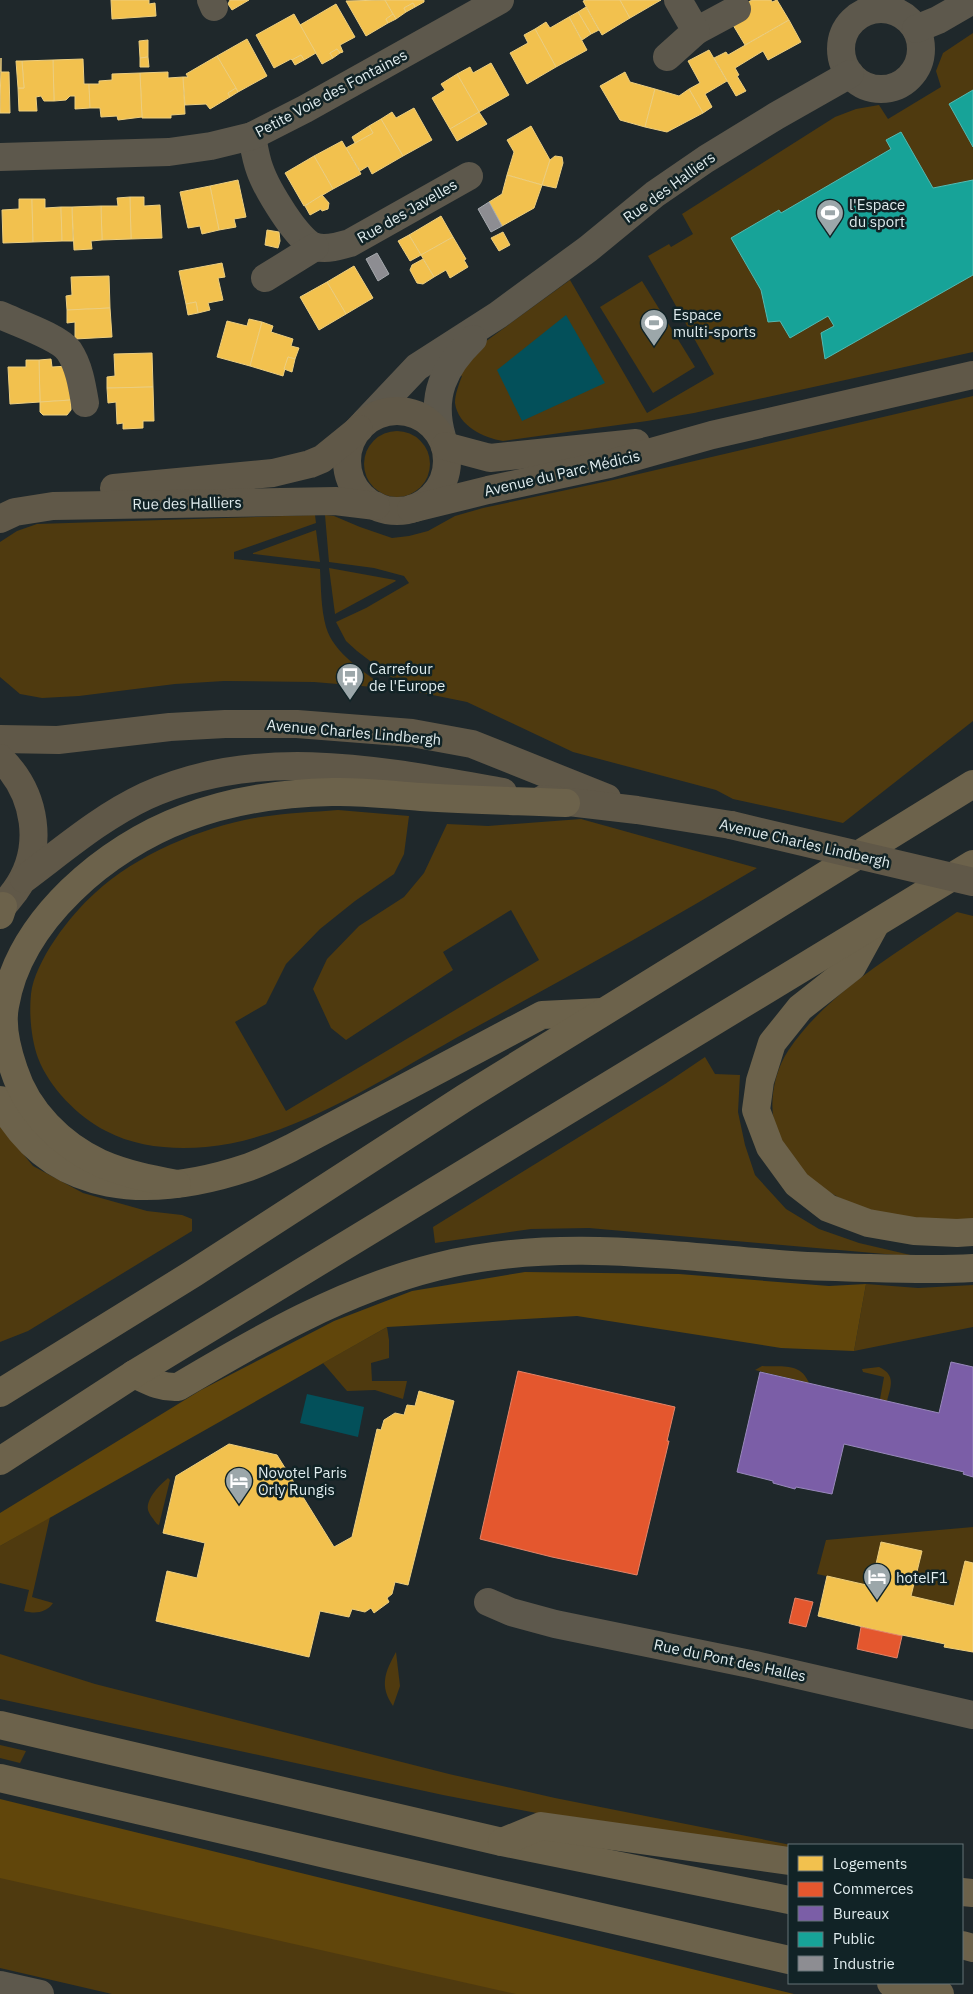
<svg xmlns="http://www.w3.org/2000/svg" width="973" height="1994" font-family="'IBM Plex Sans',sans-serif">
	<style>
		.green { fill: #4f3a0f }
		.forest { fill: #61460b }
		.water { fill: #03505a }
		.homes { fill: #f2c14e; stroke: #edce7e }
		.shops { fill: #e4572e; stroke: #e38468 }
		.offices { fill: #7b5ea7; stroke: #9989bc }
		.public { fill: #17a398; stroke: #53b9b2 }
		.industry { fill: #8d8d92; stroke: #a6aaae }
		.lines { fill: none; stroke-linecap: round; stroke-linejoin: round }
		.street { stroke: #5d584c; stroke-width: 28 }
		.secondary { stroke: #605848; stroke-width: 28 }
		.highway { stroke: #6c624b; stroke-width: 28 }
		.secondary-bridge { stroke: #605848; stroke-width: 28 }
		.labels { text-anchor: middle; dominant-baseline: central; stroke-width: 5; stroke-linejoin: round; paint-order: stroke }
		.street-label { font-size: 15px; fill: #e0ecee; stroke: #112326 }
		.poi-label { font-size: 15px; fill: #e0ecee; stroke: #112326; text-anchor: start }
	</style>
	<rect width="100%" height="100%" fill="#1f282b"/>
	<g class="green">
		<path d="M973 33V352L694 413 647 421 503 441C484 438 458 426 455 403 455 394 459 384 462 376L456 373 471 352 570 280 647 413 714 374 648 256 669 244 671 247 693 234 682 214 835 117 856 109 879 105 888 119 941 87 936 71 943 53Z"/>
		<polygon points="642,281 695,367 653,393 600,307"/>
		<polygon points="973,396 973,721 843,823 733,799 716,790 573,752 467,702 408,690 357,651 346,641 336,622 366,608 409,583 404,576 374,568 329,562 325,515 334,516 360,527 392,538 409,536 428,531 455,516 483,508 613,480"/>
		<circle cx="397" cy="464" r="33"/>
		<path d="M315 515 316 523 234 552V559L320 569C321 588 321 609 326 627 334 654 364 671 385 688L314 682 224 681 175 684 79 696 42 698 20 694 0 677V542L17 531 37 524Z"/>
		<polygon points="316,530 320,562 253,554 253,553"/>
		<polygon points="329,568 395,580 396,581 335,614"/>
		<path d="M338 810 409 816 404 854 394 874 355 901 320 929 286 964 266 1004 235 1022 286 1111 539 960 511 910 443 952 453 970 346 1040 331 1028 313 989 327 959 359 926 404 897 424 873 447 824 488 826 581 819 757 868C658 927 557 983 456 1038 383 1079 290 1140 206 1147 173 1150 136 1147 106 1131 78 1117 49 1087 38 1058 31 1039 29 1013 31 994 35 961 70 915 95 893 137 854 205 826 261 817 286 813 313 812 338 810Z"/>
		<path d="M957 912 973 916V1219C899 1223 812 1210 778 1134 767 1109 773 1074 788 1051 827 992 900 951 957 912Z"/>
		<polygon points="705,1057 715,1074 740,1075 738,1112 745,1145 755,1175 786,1209 819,1229 859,1243 919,1257 589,1228 531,1229 435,1243 433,1227 665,1084"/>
		<polygon points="0,1126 33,1166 83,1193 147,1211 182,1215 192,1219 192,1231 28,1331 0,1342"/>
		<polygon points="866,1284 918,1288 973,1285 973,1327 854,1351"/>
		<polygon points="387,1327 389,1340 389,1358 371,1363 372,1381 407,1381 403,1399 375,1390 347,1391 323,1363"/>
		<path d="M762 1366C781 1367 801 1362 809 1383L755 1370Z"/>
		<path d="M879 1367C896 1375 891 1386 887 1401L880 1399 884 1377 863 1372 862 1369Z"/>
		<path d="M168 1478 170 1480 159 1525 157 1524C154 1520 149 1514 148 1510 146 1498 160 1485 168 1478Z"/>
		<path d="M50 1517 32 1597 53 1603C46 1613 35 1614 24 1611L29 1590 0 1583V1546Z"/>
		<polygon points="973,1527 973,1563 965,1562 954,1606 911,1596 921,1551 881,1542 871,1586 817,1574 826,1540"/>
		<path d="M396 1652 400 1686 393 1706C379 1686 385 1672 396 1652Z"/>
		<polygon points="0,1654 95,1684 449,1774 555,1798 791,1845 789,1845 789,1856 651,1835 443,1795 0,1699"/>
		<polygon points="0,1745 26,1751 20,1763 0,1758"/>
		<polygon points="0,1877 519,1994 112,1994 0,1968"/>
	</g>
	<g class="forest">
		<polygon points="525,1272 679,1274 829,1286 866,1284 854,1351 781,1348 577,1316 387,1327 0,1546 0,1513 201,1390 334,1321 412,1291"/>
		<polygon points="0,1799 794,1994 516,1994 0,1878"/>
	</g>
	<g class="water">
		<polygon points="566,315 605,383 522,421 497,370"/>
		<polygon points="307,1394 364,1407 358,1437 300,1423"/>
	</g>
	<g class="homes">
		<polygon points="111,0 149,0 149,4 155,3 156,16 112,19"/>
		<polygon points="230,0 249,0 232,10 228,4"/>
		<polygon points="385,0 393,14 386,19 388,23 366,36 346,1"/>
		<polygon points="385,0 424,0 424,2 415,7 413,3 404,8 406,12 396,19"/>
		<polygon points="586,0 620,0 630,18 602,35 583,1"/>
		<polygon points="620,0 661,0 630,18"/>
		<polygon points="752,0 771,0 772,2 777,0 789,20 745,45 733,25 749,16 743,5"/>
		<polygon points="413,3 415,7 406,12 404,8"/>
		<polygon points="336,4 355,37 340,45 343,52 340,53 337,49 330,53 333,58 322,64 300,25"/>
		<polygon points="586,7 599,30 591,34 578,12"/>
		<polygon points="578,12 591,34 582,40 569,17"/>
		<polygon points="294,14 316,53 304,60 301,55 292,60 291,59 274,68 256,35"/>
		<polygon points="393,14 396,19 388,23 386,19"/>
		<polygon points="569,17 587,50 556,67 535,29 546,22 550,28"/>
		<polygon points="789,20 801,42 768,60 763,51 735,68 739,75 737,76 746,91 736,96 714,58 726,52 728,55"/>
		<polygon points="535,29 556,67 527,84 510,53 528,43 524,35"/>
		<polygon points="247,39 267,76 238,92 217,56"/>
		<polygon points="148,40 148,57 140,58 139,41"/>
		<polygon points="337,49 340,53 333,58 330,53"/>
		<polygon points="709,50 727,81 705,94 712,107 703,113 689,89 700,83 688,61"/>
		<polygon points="301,55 304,60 295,65 292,60"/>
		<polygon points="217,56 236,88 228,93 230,97 210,109 206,104 185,105 183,77 188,77 186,74"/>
		<polygon points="148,57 149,67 140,67 140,58"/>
		<polygon points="1,58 1,72 9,72 10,113 0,113"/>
		<polygon points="83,59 84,84 89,84 90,108 75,109 75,96 70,96 66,100 54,101 53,60"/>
		<polygon points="53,60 54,101 44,101 41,96 36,97 37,111 19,111 18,88 24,88 22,61"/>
		<polygon points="16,61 22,61 24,88 18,88"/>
		<polygon points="491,63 509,95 479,112 457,74 470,67 473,73"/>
		<polygon points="168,72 168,78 183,77 185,114 171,115 171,118 142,118 140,73"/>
		<polygon points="625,72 630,82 655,89 645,127 620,120 600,86"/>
		<polygon points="140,73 142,117 118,120 117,116 101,117 100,108 90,108 89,84 99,84 99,81 112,80 112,74"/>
		<polygon points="457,74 479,112 450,129 432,98 445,90 441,84"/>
		<polygon points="236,88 238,92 230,97 228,93"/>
		<polygon points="655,89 679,96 689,89 703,113 667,132 645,127"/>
		<polygon points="414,108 432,140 403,156 381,119 392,112 396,118"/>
		<polygon points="479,112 487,124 457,141 450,129"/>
		<polygon points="381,119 403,156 372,174 368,166 360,171 346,148 373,133 369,126"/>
		<polygon points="369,126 373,133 355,143 352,137"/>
		<polygon points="531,126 550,160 542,185 507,175 514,152 507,140"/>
		<polygon points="342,141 361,174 333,189 314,156"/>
		<polygon points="314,156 333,189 304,206 285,173"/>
		<polygon points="555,156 562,157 563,163 556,188 542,185 550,160"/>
		<polygon points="507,175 542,185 534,208 502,226 489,202 502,194"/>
		<polygon points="238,180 246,217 234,219 236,227 219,230 210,186"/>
		<polygon points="210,186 219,230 202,234 200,226 188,228 180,192"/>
		<polygon points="322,195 329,203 328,209 322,211 321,209 310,215 305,206"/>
		<polygon points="130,197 144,197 144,206 160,205 162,238 131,239"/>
		<polygon points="130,197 131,239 102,240 101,206 118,206 117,198"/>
		<polygon points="19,199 32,199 33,242 3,243 2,210 19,209"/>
		<polygon points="32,199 45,199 45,208 61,207 62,241 33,242"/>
		<polygon points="101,206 102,240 91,241 92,249 74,250 72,207"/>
		<polygon points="61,207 72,207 73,241 62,241"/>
		<polygon points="441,216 453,237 421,255 409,235"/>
		<polygon points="267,230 279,232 280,241 278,248 265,245"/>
		<polygon points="503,232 510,245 499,251 491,238"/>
		<polygon points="409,235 421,255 410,261 398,241"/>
		<polygon points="453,237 466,259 464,260 468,267 450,278 446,270 434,277 421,255"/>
		<polygon points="423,259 434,277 423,284 417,283 410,270 412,265"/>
		<polygon points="222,263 225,277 218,278 223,300 208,303 210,310 198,313 196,302 186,304 179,271"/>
		<polygon points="354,266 373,298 346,314 327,282"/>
		<polygon points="109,276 110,308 67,310 66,296 72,295 71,277"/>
		<polygon points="327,282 346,314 319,330 300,297"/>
		<polygon points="196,302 198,313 188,315 186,304"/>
		<polygon points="110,308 112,337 75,339 75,322 67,323 67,310"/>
		<polygon points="249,319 262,322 250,366 217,357 227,321 247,326"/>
		<polygon points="262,322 273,326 271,332 293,339 291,346 299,348 295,359 288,357 283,376 250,366"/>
		<polygon points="152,353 153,387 107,388 107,377 115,376 114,354"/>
		<polygon points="288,357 295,359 292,372 284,369"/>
		<polygon points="51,359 52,367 69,366 71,400 40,402 39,360"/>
		<polygon points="26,360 39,360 40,402 10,404 8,367 26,367"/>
		<polygon points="153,387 154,421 143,421 143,428 123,429 123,423 117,424 116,402 108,403 107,388"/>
		<polygon points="71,400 71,410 67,415 43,415 40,412 40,402"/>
		<polygon points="419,1391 454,1401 408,1585 395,1582 392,1594 387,1598 389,1602 374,1613 371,1608 365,1612 352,1609 349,1617 320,1611 309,1657 156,1621 167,1571 197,1578 205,1543 163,1533 176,1476 229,1444 277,1455 334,1547 352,1537 377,1429 381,1430 384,1420 395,1413 404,1415 407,1405 415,1406"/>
		<polygon points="881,1542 922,1551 911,1596 954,1606 965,1561 973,1563 973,1652 944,1647 945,1644 902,1635 902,1636 892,1634 818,1616 827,1576 871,1586"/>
	</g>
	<g class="shops">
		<polygon points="518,1371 675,1407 667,1441 669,1441 637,1575 552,1557 480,1539"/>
		<polygon points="795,1598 813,1602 806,1627 789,1623"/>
		<polygon points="861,1627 902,1636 897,1658 857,1649"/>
	</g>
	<polygon class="offices" points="951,1362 973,1367 973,1477 963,1474 964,1472 844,1444 832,1494 796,1487 795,1489 773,1483 773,1481 737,1472 760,1372 939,1413"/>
	<g class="public">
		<polygon points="973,90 973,147 949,104"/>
		<polygon points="901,132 933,188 973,180 973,275 825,359 821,333 834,326 828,316 790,338 780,321 768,322 761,290 731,238 779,210 781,213 891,149 886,140"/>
	</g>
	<g class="industry">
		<polygon points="489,202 502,226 491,232 478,209"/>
		<polygon points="377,253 389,274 378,281 366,259"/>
	</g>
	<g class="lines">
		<g class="street">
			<polyline points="211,0 214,7"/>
			<circle cx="881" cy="49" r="40"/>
			<polyline points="916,29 938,20 973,0"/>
			<polyline points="696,31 737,9"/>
			<polyline points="667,57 696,31 678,0"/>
			<path d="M252 136C254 147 256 160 260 170 266 187 298 243 316 247 327 250 340 246 350 243L469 176"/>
			<polyline points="0,157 169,152 211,146 252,136 305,109 500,0"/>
			<polyline points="265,278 315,247"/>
			<path d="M0 315C17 323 59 337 69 351 79 366 82 385 85 403"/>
			<polyline points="365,422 417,367 498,315 588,249 655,194 706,159 776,116 850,74"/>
			<path d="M442 437C430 396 444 367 473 339"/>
			<polyline points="488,1602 511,1612 555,1624 755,1665 973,1715"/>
			<polyline points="0,1985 40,1994"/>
		</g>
		<g class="secondary">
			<circle cx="397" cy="461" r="50"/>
			<polyline points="445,446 490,458 636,443"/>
			<polyline points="114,488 273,473 310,464 322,459 359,429"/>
			<polyline points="411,509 488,490 609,464 712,435 973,375"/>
			<polyline points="0,519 15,512 53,506 335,501 376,506"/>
			<polyline points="0,739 58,740 170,727 225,724 297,724 412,733 472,744 607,798"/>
			<path d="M0 758C36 793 46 848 15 891 10 897 6 904 0 908"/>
			<polyline points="543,799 637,810 731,825"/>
			<path d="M24 879C63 850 101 817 146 796 260 744 384 771 503 792"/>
		</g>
		<g class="highway">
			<polyline points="0,915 3,906"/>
			<polyline points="875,925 852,967 800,1008 772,1043 760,1081 756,1110 770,1147 797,1184 828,1208 868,1223 914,1231 957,1233 973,1232"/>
			<path d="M0 1100C53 1199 154 1199 249 1167 263 1162 277 1155 291 1148L542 1015 602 1012"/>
			<path d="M177 1184C151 1179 125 1174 100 1163 61 1145 27 1111 14 1070 7 1050 1 1027 5 1006 19 920 107 847 185 818 232 800 282 793 332 792 362 791 391 795 421 797 469 800 517 801 566 803"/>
			<path d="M134 1374C149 1381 161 1388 178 1387 259 1339 344 1290 436 1267 549 1238 665 1255 778 1264 809 1267 839 1267 870 1268 904 1269 939 1270 973 1268"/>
			<polyline points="0,1393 194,1273 466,1097 973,784"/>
			<polyline points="0,1461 134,1374 973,864"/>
			<polyline points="0,1725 502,1842 789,1900"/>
			<polyline points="0,1778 326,1854 789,1960"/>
			<polyline points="502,1842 541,1826 789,1861"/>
			<polyline points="962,1892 973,1893"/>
			<polyline points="962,1945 973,1948"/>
			<polyline points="891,1983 940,1994"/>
		</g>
		<polyline class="secondary-bridge" points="731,825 973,882"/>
	</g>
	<defs>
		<symbol id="stadium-pin" viewBox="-11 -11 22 30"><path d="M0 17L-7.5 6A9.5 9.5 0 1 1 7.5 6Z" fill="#9ca7aa" stroke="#112326"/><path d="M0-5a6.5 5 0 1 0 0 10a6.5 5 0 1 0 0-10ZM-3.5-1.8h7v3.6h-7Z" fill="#fff"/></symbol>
		<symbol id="bus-pin" viewBox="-11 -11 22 30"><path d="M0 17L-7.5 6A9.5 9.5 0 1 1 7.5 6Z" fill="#9ca7aa" stroke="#112326"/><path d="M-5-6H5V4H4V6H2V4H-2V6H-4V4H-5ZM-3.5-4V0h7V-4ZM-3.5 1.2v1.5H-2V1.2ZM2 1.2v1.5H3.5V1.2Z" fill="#fff"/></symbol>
		<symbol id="hotel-pin" viewBox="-11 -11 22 30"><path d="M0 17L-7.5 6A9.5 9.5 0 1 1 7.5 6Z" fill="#9ca7aa" stroke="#112326"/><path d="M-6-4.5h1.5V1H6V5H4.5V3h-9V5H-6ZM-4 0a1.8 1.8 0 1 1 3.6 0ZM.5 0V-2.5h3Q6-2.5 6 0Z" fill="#fff"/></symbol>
	</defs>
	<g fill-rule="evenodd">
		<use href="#stadium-pin" x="814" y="197" width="32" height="43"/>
		<use href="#stadium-pin" x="638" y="307" width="32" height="43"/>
		<use href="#bus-pin" x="334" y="661" width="32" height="43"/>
		<use href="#hotel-pin" x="223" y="1465" width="32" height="43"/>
		<use href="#hotel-pin" x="861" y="1561" width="32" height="43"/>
	</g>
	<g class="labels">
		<g class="street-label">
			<text transform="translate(331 93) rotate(-28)">Petite Voie des Fontaines</text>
			<text transform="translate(669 187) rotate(-36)">Rue des Halliers</text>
			<text transform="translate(407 211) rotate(-30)">Rue des Javelles</text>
			<text transform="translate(562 473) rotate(-13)">Avenue du Parc Médicis</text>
			<text transform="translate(187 503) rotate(-1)">Rue des Halliers</text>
			<text transform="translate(354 732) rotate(5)">Avenue Charles Lindbergh</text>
			<text transform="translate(805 843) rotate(13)">Avenue Charles Lindbergh</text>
			<text transform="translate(730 1660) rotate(12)">Rue du Pont des Halles</text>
		</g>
		<g class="poi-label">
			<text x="849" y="204">l'Espace<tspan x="849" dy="17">du sport</tspan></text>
			<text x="673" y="314">Espace<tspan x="673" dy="17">multi-sports</tspan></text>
			<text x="369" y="668">Carrefour<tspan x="369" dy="17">de l'Europe</tspan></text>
			<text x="258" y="1472">Novotel Paris<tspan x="258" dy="17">Orly Rungis</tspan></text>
			<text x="896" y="1577">hotelF1</text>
		</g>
	</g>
	<rect x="788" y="1844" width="175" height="140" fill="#112326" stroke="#647376"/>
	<rect x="798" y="1856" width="25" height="15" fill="#f2c14e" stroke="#647376"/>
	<text x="833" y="1869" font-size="15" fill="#e0ecee">Logements</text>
	<rect x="798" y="1882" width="25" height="15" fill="#e4572e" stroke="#647376"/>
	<text x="833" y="1894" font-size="15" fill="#e0ecee">Commerces</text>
	<rect x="798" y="1906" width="25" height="15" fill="#7b5ea7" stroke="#647376"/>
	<text x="833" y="1919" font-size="15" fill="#e0ecee">Bureaux</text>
	<rect x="798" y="1932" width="25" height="15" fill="#17a398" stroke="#647376"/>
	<text x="833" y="1944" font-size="15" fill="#e0ecee">Public</text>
	<rect x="798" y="1956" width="25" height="15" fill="#8d8d92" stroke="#647376"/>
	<text x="833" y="1969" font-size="15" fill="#e0ecee">Industrie</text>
</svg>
